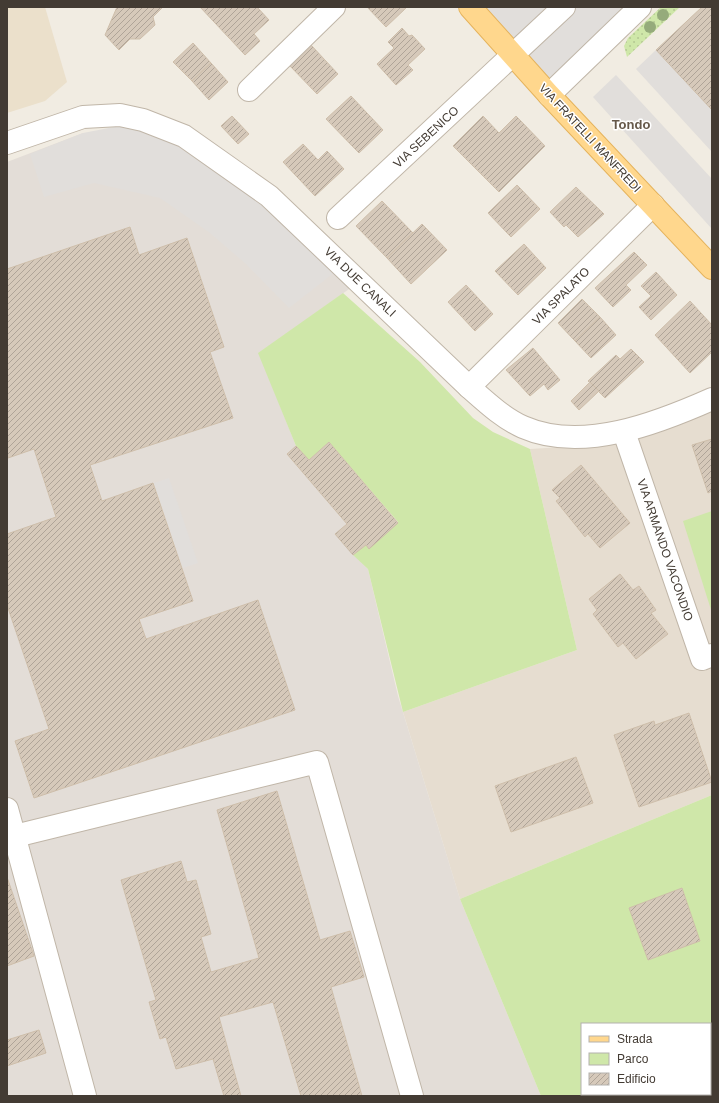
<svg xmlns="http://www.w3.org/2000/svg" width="719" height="1103" font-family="Arial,sans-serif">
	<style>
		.residential { fill: #e6ddd0 }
		.industrial { fill: #e3ddd7 }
		.education { fill: #ebe0cb }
		.grass { fill: url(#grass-dots) }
		.green { fill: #cfe7a9; fill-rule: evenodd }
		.parking { fill: #e1dedb }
		.building { fill: url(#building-hatch); stroke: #cebeaa }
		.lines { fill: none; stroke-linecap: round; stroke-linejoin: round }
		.minor-casing { stroke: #c0b6a8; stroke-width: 24 }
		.major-casing { stroke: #e5b35c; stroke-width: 24 }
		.minor { stroke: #fff; stroke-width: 22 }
		.major { stroke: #ffd78d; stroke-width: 22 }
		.tree { fill: #95ab7b }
		.labels { text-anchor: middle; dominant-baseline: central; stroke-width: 3; stroke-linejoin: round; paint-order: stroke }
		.street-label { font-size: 12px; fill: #433b33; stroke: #fff }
		.neighbourhood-label { font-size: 13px; font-weight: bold; fill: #66594a; stroke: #fff }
	</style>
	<defs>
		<pattern id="grass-dots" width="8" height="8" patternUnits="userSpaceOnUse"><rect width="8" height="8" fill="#cfe7a9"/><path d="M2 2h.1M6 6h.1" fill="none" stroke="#b3c792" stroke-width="1.8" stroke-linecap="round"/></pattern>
		<pattern id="building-hatch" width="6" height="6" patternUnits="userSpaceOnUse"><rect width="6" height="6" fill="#d6c9ba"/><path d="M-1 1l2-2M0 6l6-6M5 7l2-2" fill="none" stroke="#afa498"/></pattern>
	</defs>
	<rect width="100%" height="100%" fill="#f1ece2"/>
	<polygon class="residential" points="712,409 712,795 460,899 403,712 577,650 530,449 628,443"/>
	<polygon class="industrial" points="83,133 359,282 259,353 296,446 287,454 347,524 335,534 368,569 398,696 460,899 541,1096 7,1096 7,162"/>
	<polygon class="education" points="7,7 45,7 67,82 45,101 7,113"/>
	<polygon class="grass" points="661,7 680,7 627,57 624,46 628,38"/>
	<g class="green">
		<polygon points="343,293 420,362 473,418 493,432 530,449 577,650 403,712 368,569 353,555 366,545 369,548 398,522 329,442 309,460 296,446 258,353"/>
		<polygon points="712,511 712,613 683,521"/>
		<path d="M712 795V1096H541L460 899ZM582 1024H710V1094H582Z"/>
	</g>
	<g class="parking">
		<polygon points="469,7 640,7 549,95"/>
		<polygon points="656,50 712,110 712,152 636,69"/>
		<polygon points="616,75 712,179 712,229 593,97"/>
		<polygon points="145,121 266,207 335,272 289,308 246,264 210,233 160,198 94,183 44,197 30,154 83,133"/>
		<polygon points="169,478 198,563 183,568 154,483"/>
	</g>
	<g class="building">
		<polygon points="117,7 163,7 153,17 155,25 140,39 130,39 119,50 105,35"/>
		<polygon points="200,7 257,7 269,20 254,34 260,41 245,55"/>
		<polygon points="367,7 407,7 386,27"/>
		<polygon points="702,7 712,7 712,110 656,50"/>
		<polygon points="402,28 409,36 412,35 425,49 408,65 413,70 396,85 377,64 394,48 388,42"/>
		<polygon points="193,43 211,63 192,81 173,62"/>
		<polygon points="311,45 338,74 317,94 289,65"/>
		<polygon points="211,63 228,82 209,100 192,81"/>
		<polygon points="351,96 383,130 359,153 326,119"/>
		<polygon points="232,116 249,134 238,144 221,126"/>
		<polygon points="483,116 499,133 516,116 545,146 499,192 453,146"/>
		<polygon points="303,144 318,160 327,151 344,169 315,196 283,162"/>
		<polygon points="517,185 540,209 511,237 488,213"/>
		<polygon points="576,187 604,214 578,237 566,225 564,227 550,212"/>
		<polygon points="382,201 413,233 387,258 356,226"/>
		<polygon points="422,224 447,250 411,284 387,258"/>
		<polygon points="130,227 139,255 187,238 224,347 210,352 233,418 90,465 102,501 153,483 193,601 139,619 146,639 258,600 295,710 34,798 15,741 49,729 7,605 7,534 56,517 34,449 8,458 7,454 7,269"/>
		<polygon points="524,244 546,268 518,295 495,271"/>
		<polygon points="634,252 647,265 626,285 631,290 613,307 595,288"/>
		<polygon points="656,272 677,295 651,320 639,307 651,296 641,286"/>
		<polygon points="466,285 493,314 475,331 448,302"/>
		<polygon points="582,299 600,317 575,341 558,323"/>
		<polygon points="690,301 712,325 712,352 690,373 655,335"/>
		<polygon points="600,317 616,335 591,358 575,341"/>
		<polygon points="533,348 560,380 548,390 544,384 530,396 506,370"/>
		<polygon points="631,349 644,362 605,398 588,381 616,355 620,359"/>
		<polygon points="590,382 599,391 579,410 571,401"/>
		<polygon points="712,439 712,491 708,493 692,445"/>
		<polygon points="329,442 398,523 369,549 366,545 353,555 335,534 347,524 287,454 296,446 309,460"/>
		<polygon points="581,465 630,523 600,548 588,534 585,537 556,501 560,498 552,490"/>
		<polygon points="620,574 633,590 639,586 656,610 651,613 668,634 636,659 623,643 618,647 593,614 597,610 589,599"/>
		<polygon points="689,713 712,782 639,807 614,735 654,721 655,725"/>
		<polygon points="576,757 593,803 511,832 495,786"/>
		<polygon points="277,791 320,940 350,931 364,977 331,987 362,1096 301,1096 273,1002 219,1017 241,1096 224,1096 213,1059 176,1069 166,1037 160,1039 149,1002 156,1000 121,880 181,861 187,882 196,880 211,934 201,937 211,972 259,958 217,810"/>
		<polygon points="7,877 34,956 7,966"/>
		<polygon points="682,888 700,941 648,960 629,908"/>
		<polygon points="39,1030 46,1053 7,1066 7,1040"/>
	</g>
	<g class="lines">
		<defs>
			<g id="minor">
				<polyline points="249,90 334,7"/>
				<polyline points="549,95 640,7"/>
				<path d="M7 143 83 117 120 115 143 120 184 136 269 196 469 387C486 402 503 418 523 427 582 453 658 423 712 399"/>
				<polyline points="338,218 564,7"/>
				<polyline points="469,387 653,205"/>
				<polyline points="624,432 702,659 712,655"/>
				<polyline points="7,809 85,1096"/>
				<polyline points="15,836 317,762 412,1096"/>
			</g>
			<polyline id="major" points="470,7 549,95 712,268"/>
		</defs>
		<use href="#minor" class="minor-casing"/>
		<use href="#major" class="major-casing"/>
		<use href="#minor" class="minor"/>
		<use href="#major" class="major"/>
	</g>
	<g class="tree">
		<circle cx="663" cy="15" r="6"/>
		<circle cx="650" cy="27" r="6"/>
	</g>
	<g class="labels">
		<g class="street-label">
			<text transform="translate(426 137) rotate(-43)">VIA SEBENICO</text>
			<text transform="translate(590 138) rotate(47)">VIA FRATELLI MANFREDI</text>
			<text transform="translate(360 282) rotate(44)">VIA DUE CANALI</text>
			<text transform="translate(561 296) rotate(-45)">VIA SPALATO</text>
			<text transform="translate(665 550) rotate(71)">VIA ARMANDO VACONDIO</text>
		</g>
		<g class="neighbourhood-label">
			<text x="631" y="124">Tondo</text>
		</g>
	</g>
	<rect width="719" height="1103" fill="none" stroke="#433b33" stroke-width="16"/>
	<rect x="581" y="1023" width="130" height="72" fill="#ffffff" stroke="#b4b1ad"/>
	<rect x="589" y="1036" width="20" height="6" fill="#ffd78d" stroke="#b4b1ad"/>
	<text x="617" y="1043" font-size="12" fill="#433b33">Strada</text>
	<rect x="589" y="1053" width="20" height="12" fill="#cfe7a9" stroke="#b4b1ad"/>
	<text x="617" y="1063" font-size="12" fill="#433b33">Parco</text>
	<rect x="589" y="1073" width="20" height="12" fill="url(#building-hatch)" stroke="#b4b1ad"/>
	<text x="617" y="1083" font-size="12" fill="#433b33">Edificio</text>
</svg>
